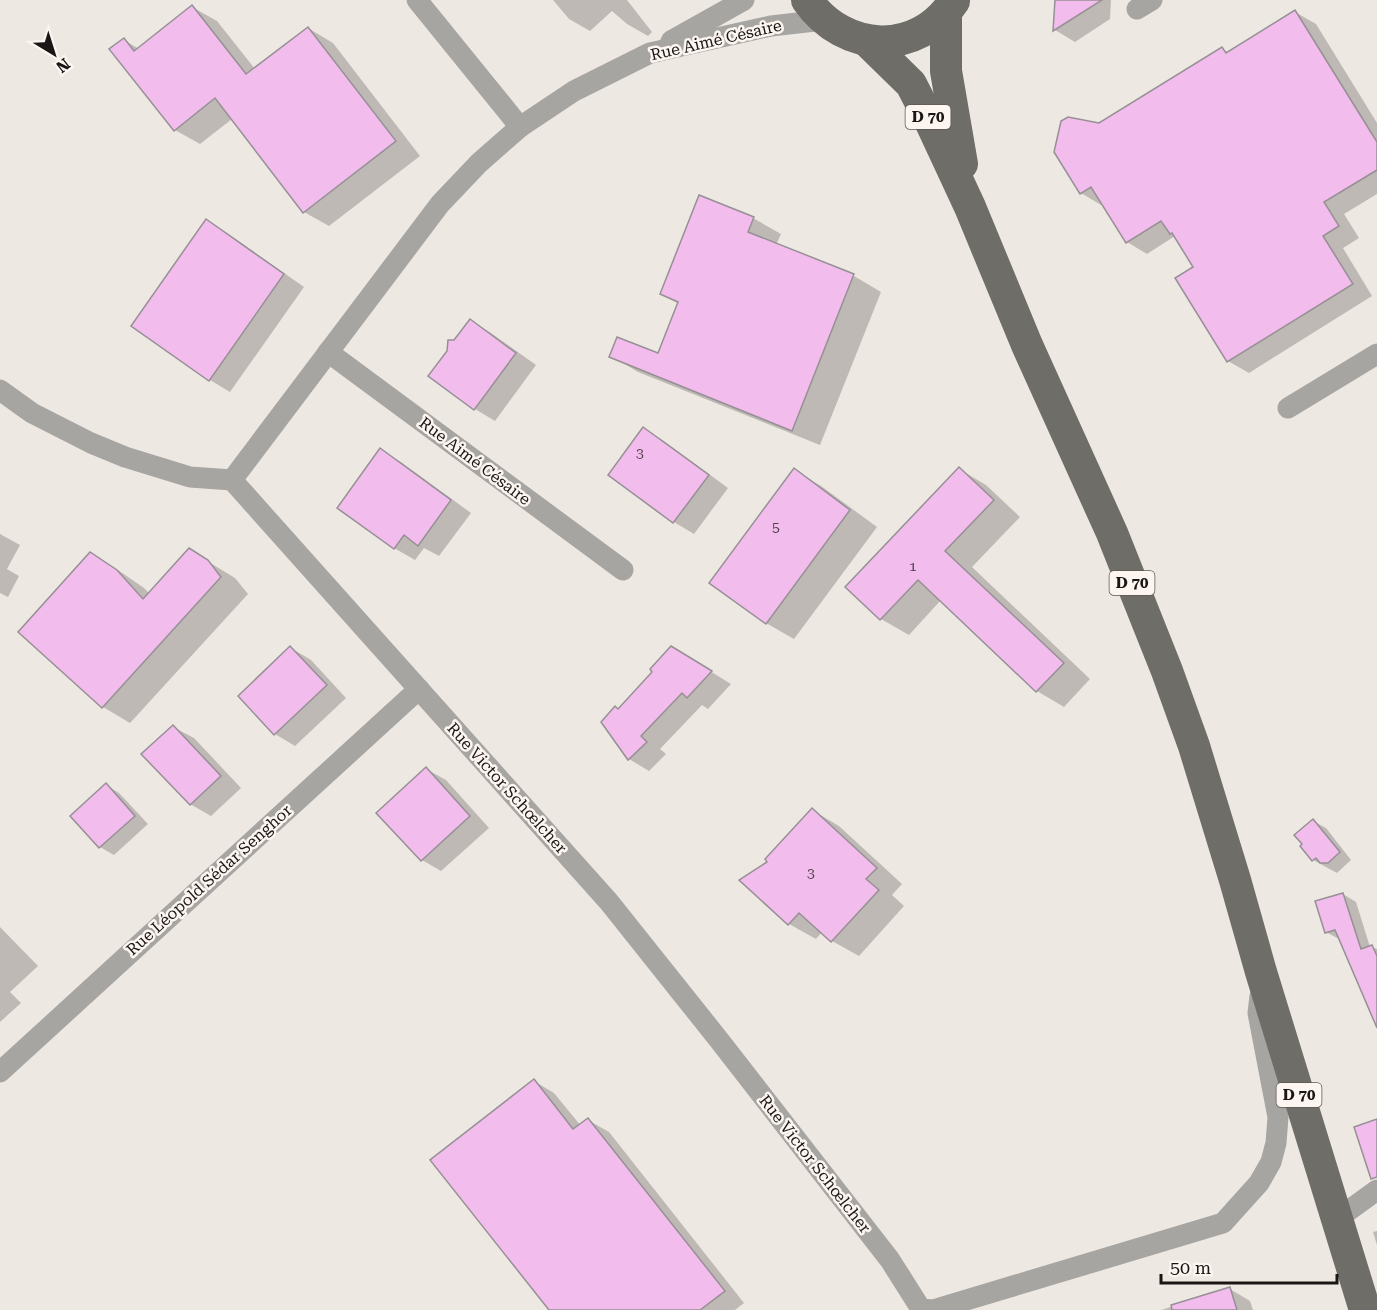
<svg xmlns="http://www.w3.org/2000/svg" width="1377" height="1310" font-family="'Roboto Serif',serif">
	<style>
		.shadow { fill: #0003 }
		.building { fill: #f2bced; stroke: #969095; stroke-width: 1.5 }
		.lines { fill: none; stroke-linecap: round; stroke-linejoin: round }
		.street { stroke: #a6a5a2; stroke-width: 21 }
		.primary { stroke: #6e6d67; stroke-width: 32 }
		.labels { text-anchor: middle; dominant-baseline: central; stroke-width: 5; stroke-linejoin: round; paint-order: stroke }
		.number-label { font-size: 14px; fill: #4f404b }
		.shield { fill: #fcf5f0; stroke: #5d5957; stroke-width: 1.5 }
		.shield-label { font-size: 15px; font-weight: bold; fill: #191615 }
		.street-label { font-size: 16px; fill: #191615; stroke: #fcf5f0 }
	</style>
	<rect width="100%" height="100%" fill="#eee8e3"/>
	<g class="shadow">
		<polygon points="553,0 627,0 652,32 648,36 627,24 612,11 590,31 569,19"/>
		<polygon points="1057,0 1111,0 1110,19 1075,42 1055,30"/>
		<polygon points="192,7 217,21 255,69 308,28 333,43 420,156 329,226 304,212 232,119 200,144 175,130 124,40 139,49"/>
		<polygon points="1295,12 1316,24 1377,123 1377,194 1344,214 1359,238 1343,248 1372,296 1249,373 1228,361 1177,279 1195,268 1175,236 1147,254 1127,242 1103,204 1101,205 1081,193 1100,125 1222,49 1229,53"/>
		<polygon points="700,197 753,218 781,234 776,245 854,276 881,292 820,445 638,372 611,356 659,355 679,304 662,294"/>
		<polygon points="206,221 227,233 304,287 230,392 210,380 133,326"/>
		<polygon points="471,321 491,333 536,365 495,421 475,409 430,376"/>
		<polygon points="644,429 664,441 728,488 694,534 674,522 610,475"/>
		<polygon points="381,450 401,462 471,513 439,556 424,548 415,560 394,548"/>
		<polygon points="959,469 986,485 1020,517 972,567 1090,679 1064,707 1037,691 941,600 909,635 881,619 847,587"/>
		<polygon points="794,470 821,486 877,527 794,639 766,623"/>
		<polygon points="0,534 20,545 7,569 19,576 8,597 0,593"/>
		<polygon points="189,550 235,578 248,594 130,723 103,707 20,632 90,554 118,570 144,588 150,594"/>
		<polygon points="291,648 311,660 346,698 295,746 275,734"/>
		<polygon points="692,660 731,684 708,709 702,705 660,749 666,754 649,771 629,759 603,722 619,710 654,672"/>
		<polygon points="173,727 194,738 241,788 211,816 190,804"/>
		<polygon points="426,769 446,780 489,828 441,871 422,860"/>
		<polygon points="106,785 119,793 148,824 114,855 100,847"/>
		<polygon points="812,810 839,826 902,884 892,895 904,906 859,956 832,941 822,932 816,939 789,924 742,881 769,862"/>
		<polygon points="1313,821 1326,828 1351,860 1337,873 1313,860"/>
		<polygon points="1343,894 1356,902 1370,947 1377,949 1377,1009 1339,939 1326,932"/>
		<polygon points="0,927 38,966 10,992 21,1003 0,1022"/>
		<polygon points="534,1081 554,1093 581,1126 588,1120 609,1132 744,1303 735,1310 550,1310"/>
		<polygon points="1377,1231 1377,1245 1373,1232"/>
		<polygon points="1230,1289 1250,1301 1253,1310 1161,1310"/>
	</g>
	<g class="building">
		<polygon points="1055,0 1102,0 1053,31"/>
		<polygon points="192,5 246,74 308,27 396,141 303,213 215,98 174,131 109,49 124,38 134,51"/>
		<polygon points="1295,10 1377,142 1377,170 1324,202 1339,226 1323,236 1353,284 1227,362 1175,278 1193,267 1172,233 1170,234 1161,221 1126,243 1091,187 1080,194 1054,152 1061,121 1068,117 1099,123 1222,47 1226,53"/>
		<polygon points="699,195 754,217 748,232 854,274 792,431 609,357 617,337 658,353 678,302 660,294"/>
		<polygon points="206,219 284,274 209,381 131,326"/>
		<polygon points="470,319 516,353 474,410 428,376 447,351 448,340 454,340"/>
		<polygon points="643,427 709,475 673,523 608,475"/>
		<polygon points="380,448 451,500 418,546 404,535 394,549 337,508"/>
		<polygon points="959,467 994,500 945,551 1064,663 1036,692 918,580 880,620 845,587"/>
		<polygon points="794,468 850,510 766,624 709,583"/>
		<polygon points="189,548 208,560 221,577 102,708 18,632 90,552 117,570 143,599"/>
		<polygon points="290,646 327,685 274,735 238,696"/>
		<polygon points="671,646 712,671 687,698 682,693 641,736 647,742 628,760 601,722 615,706 618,709 652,672 650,669"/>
		<polygon points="173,725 221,776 190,805 141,754"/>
		<polygon points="426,767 470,816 421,861 376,813"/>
		<polygon points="106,783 135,816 99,848 70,816"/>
		<polygon points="812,808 877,868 866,879 879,890 831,942 799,913 788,925 739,880 767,862 765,859"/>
		<polygon points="1313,819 1340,852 1328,863 1320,863 1316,858 1312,861 1300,846 1302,844 1294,835"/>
		<polygon points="1343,893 1361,949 1372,945 1377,956 1377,1028 1335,930 1325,933 1315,901"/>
		<polygon points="534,1079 573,1129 588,1118 725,1291 700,1310 549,1310 430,1160"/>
		<polygon points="1377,1119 1377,1177 1371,1179 1354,1127"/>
		<polygon points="1230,1287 1237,1310 1172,1310 1171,1305"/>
	</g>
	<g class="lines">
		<g class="street">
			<polyline points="417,0 520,127"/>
			<polyline points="1137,9 1152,0"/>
			<polyline points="671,41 744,0"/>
			<polyline points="328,352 623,570"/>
			<polyline points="0,390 32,413 91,443 125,457 190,477 232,480 609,902 719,1040 890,1260 921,1309 933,1310 1223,1223 1259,1183 1271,1162 1276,1143 1278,1117 1258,1013 1260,996"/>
			<polyline points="1288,408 1377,354"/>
			<polyline points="232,480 440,204 479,163 520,127 574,91 650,53 771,26 824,20"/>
			<polyline points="0,1072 419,689"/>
			<polyline points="1337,1219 1377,1190"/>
		</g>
		<g class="primary">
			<path d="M807 0C844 53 918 57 954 1"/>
			<polyline points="946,13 946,71 962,164"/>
			<polyline points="867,41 911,84 930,121 970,207 1027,345 1112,533 1167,671 1194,746 1235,880 1261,972 1365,1310"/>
		</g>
	</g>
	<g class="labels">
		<g class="number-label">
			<text x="640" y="453">3</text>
			<text x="776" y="527">5</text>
			<text x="913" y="566">1</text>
			<text x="811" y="873">3</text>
		</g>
		<g class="shield">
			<rect x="905.5" y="105" width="45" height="24" rx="4.5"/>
			<rect x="1109.5" y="571" width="45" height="24" rx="4.5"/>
			<rect x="1276.5" y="1083" width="45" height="24" rx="4.5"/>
		</g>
		<g class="shield-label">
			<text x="928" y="117">D 70</text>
			<text x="1132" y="583">D 70</text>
			<text x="1299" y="1095">D 70</text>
		</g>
		<g class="street-label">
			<text transform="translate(716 40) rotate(-13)">Rue Aimé Césaire</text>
			<text transform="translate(475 461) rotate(37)">Rue Aimé Césaire</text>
			<text transform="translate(507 788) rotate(48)">Rue Victor Schœlcher</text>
			<text transform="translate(209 880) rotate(-42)">Rue Léopold Sédar Senghor</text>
			<text transform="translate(815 1164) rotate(52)">Rue Victor Schœlcher</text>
		</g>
	</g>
	<g transform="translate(54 54) rotate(142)" stroke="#fcf5f0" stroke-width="4.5" paint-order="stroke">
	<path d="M0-4.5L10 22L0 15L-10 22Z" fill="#191615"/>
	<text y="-9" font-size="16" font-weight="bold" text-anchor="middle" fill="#191615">N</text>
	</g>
	<path d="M1161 1274v9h176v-9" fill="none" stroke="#191615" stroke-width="3"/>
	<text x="1170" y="1274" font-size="18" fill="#191615" stroke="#fcf5f0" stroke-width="4.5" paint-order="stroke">50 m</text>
</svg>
